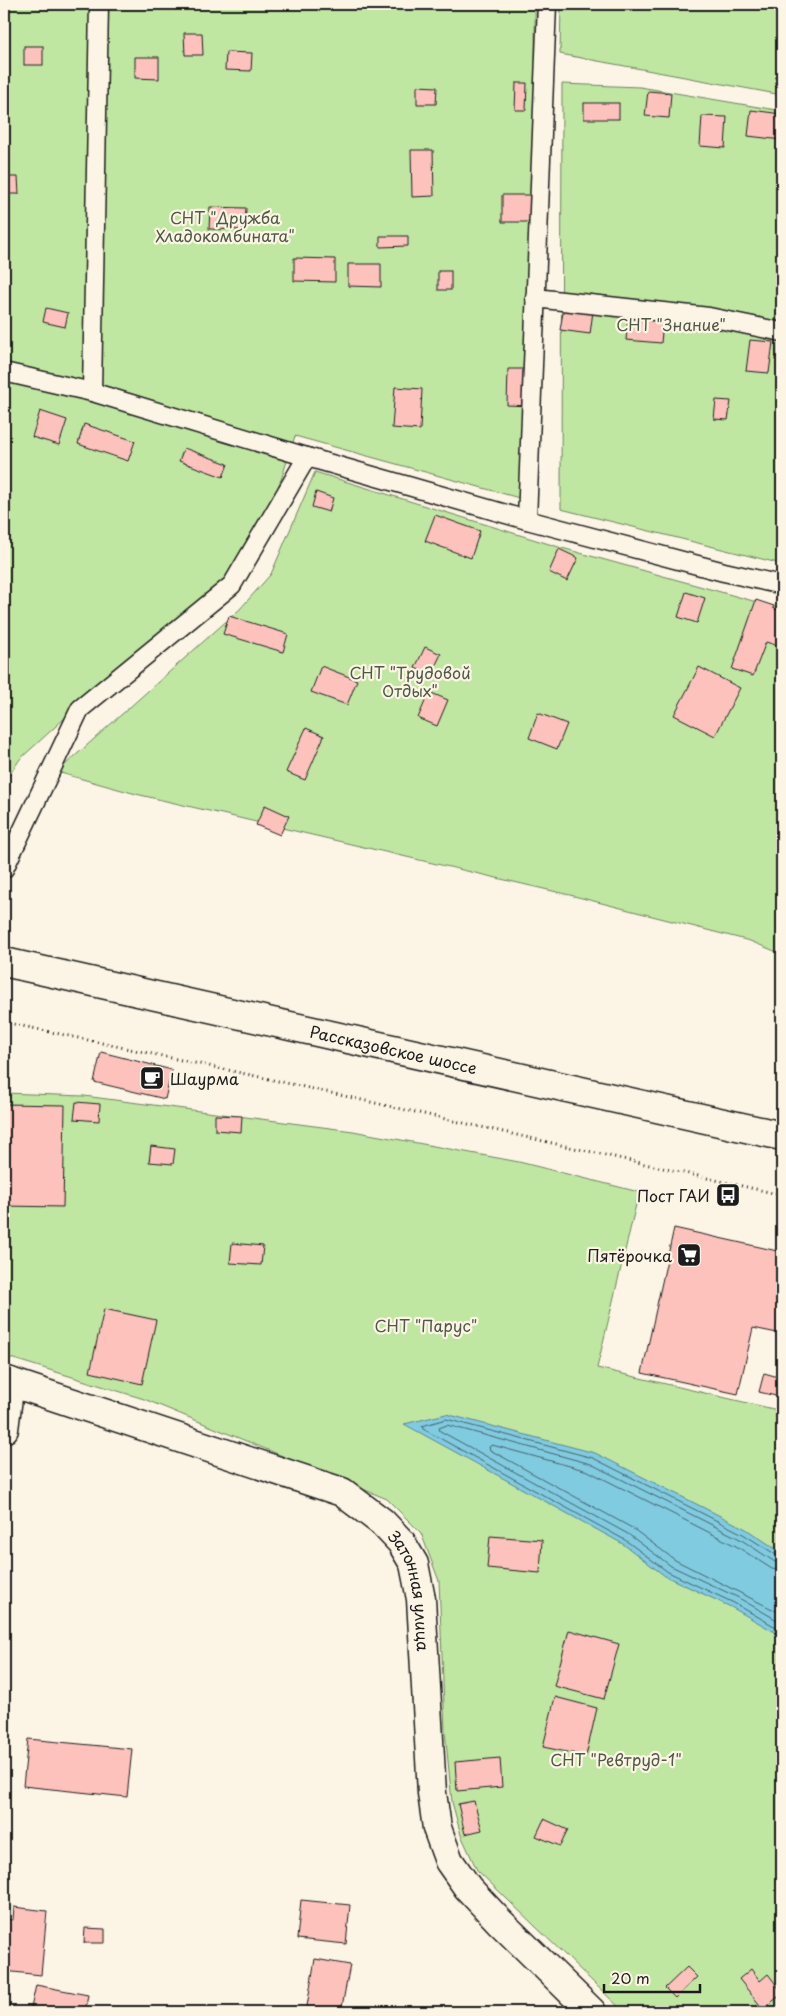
<svg xmlns="http://www.w3.org/2000/svg" width="786" height="2016" font-family="'Playpen Sans',sans-serif">
	<style>
		.green { fill: #c0e7a2; stroke: #6e825f }
		.water { fill: #81cbe1; stroke: #598592 }
		.lines { fill: none; stroke-linecap: round; stroke-linejoin: round }
		.shore { stroke: #44626b; stroke-width: 1 }
		.building { fill: #fec2bd; stroke: #1c1c1c }
		.service-casing { stroke: #1c1c1c; stroke-width: 21 }
		.minor-casing { stroke: #1c1c1c; stroke-width: 31 }
		.primary-casing { stroke: #1c1c1c; stroke-width: 31 }
		.path { stroke: #1c1c1c; stroke-width: 3; stroke-dasharray: 1 4; stroke-linecap: butt }
		.service { stroke: #fcf5e5; stroke-width: 18 }
		.minor { stroke: #fcf5e5; stroke-width: 28 }
		.primary { stroke: #fcf5e5; stroke-width: 28 }
		.labels { text-anchor: middle; dominant-baseline: central; stroke-width: 4.5; stroke-linejoin: round; paint-order: stroke }
		.park-label { font-size: 16px; fill: #4d5944; stroke: #fcf5e5 }
		.street-label { font-size: 16px; fill: #1c1c1c; stroke: #fcf5e5 }
		.poi-label { font-size: 16px; fill: #1c1c1c; stroke: #fcf5e5; text-anchor: end }
	</style>
	<rect width="100%" height="100%" fill="#fcf5e5"/>
	<filter id="ink" filterUnits="userSpaceOnUse"><feTurbulence type="fractalNoise" baseFrequency=".02" numOctaves="2"/><feDisplacementMap in="SourceGraphic" scale="10" xChannelSelector="R" yChannelSelector="G"/><feConvolveMatrix kernelMatrix="1 2 1 2 8 2 1 2 1" color-interpolation-filters="sRGB"/></filter>
	<g filter="url(#ink)">
		<g class="green">
			<polygon points="4,4 535,4 536,235 530,501 295,436 282,477 245,570 148,642 20,759 6,780 4,779"/>
			<polygon points="561,4 782,4 782,95 560,54"/>
			<polygon points="562,84 640,87 782,111 782,564 561,509"/>
			<polygon points="315,472 562,548 782,609 782,954 750,941 574,896 136,794 57,772 240,609 271,574"/>
			<polygon points="4,1093 84,1096 353,1131 519,1162 639,1192 597,1368 782,1411 782,2012 624,2012 477,1870 461,1835 452,1802 445,1731 439,1581 421,1533 387,1499 144,1399 4,1356"/>
		</g>
		<polygon class="water" points="446,1414 595,1453 746,1529 782,1553 782,1633 773,1631 731,1607 665,1576 623,1544 404,1424"/>
		<g class="lines">
			<g class="shore">
				<polyline points="782,1557 778,1556 743,1534 593,1458 446,1419 422,1426 423,1429 625,1540 668,1572 734,1603 774,1626 782,1627"/>
				<polyline points="782,1563 775,1562 740,1539 591,1464 447,1425 439,1428 440,1431 628,1534 671,1566 737,1597 777,1620 782,1621"/>
				<polyline points="782,1571 772,1569 736,1546 588,1471 492,1445 489,1447 490,1450 632,1528 675,1560 782,1614"/>
			</g>
		</g>
		<g class="building">
			<polygon points="184,33 202,33 203,55 185,55"/>
			<rect x="24" y="46" width="19" height="19"/>
			<polygon points="226,52 252,53 251,71 225,70"/>
			<polygon points="135,57 159,57 159,79 135,78"/>
			<polygon points="516,83 527,83 526,110 515,110"/>
			<polygon points="417,86 437,87 436,104 417,104"/>
			<polygon points="648,91 671,93 669,118 645,116"/>
			<rect x="584" y="103" width="35" height="16"/>
			<polygon points="751,110 782,114 782,140 748,136"/>
			<polygon points="702,116 727,117 725,148 700,146"/>
			<polygon points="411,150 433,150 434,196 412,197"/>
			<polygon points="4,177 18,177 19,194 4,194"/>
			<polygon points="502,195 532,195 533,222 502,222"/>
			<polygon points="210,207 246,208 245,230 209,229"/>
			<polygon points="380,236 408,236 408,246 380,247"/>
			<polygon points="294,258 335,259 335,282 294,281"/>
			<polygon points="348,264 381,264 381,287 348,286"/>
			<rect x="438" y="271" width="13" height="19"/>
			<polygon points="564,306 593,311 590,334 560,330"/>
			<polygon points="46,308 68,313 65,327 43,322"/>
			<polygon points="628,318 663,321 661,343 626,340"/>
			<polygon points="750,340 773,342 769,373 746,371"/>
			<polygon points="508,369 529,369 528,406 507,405"/>
			<polygon points="395,387 422,389 420,430 392,428"/>
			<polygon points="716,400 731,401 728,420 714,419"/>
			<polygon points="40,411 67,420 59,445 32,437"/>
			<polygon points="84,424 135,441 128,461 78,444"/>
			<polygon points="184,448 228,464 223,477 179,461"/>
			<polygon points="316,492 333,498 329,512 312,507"/>
			<polygon points="435,515 480,531 471,558 425,541"/>
			<polygon points="559,549 578,558 567,581 549,572"/>
			<polygon points="686,592 705,598 697,623 678,617"/>
			<polygon points="756,600 774,606 773,608 782,612 782,647 766,642 753,676 732,669"/>
			<polygon points="229,616 288,634 283,652 223,634"/>
			<polygon points="425,647 441,654 431,675 415,668"/>
			<polygon points="321,666 357,680 347,705 311,692"/>
			<polygon points="699,667 740,688 715,736 674,715"/>
			<polygon points="429,692 448,700 437,726 418,718"/>
			<polygon points="538,713 567,724 557,749 529,738"/>
			<polygon points="306,728 324,736 305,780 286,772"/>
			<polygon points="265,805 289,816 280,835 256,825"/>
			<polygon points="101,1052 172,1070 165,1099 94,1082"/>
			<polygon points="76,1102 100,1104 99,1121 74,1119"/>
			<polygon points="4,1104 65,1105 63,1207 4,1206"/>
			<polygon points="215,1115 242,1116 241,1132 215,1130"/>
			<polygon points="151,1146 175,1149 173,1164 149,1162"/>
			<polygon points="674,1228 782,1252 782,1334 753,1328 738,1394 642,1373"/>
			<polygon points="232,1243 263,1246 261,1265 230,1263"/>
			<polygon points="104,1309 156,1320 142,1384 90,1372"/>
			<polygon points="764,1373 782,1378 780,1397 759,1392"/>
			<polygon points="490,1536 542,1540 540,1573 487,1568"/>
			<polygon points="569,1630 619,1644 604,1699 554,1686"/>
			<polygon points="555,1697 597,1708 586,1756 543,1747"/>
			<polygon points="28,1739 132,1749 127,1797 23,1786"/>
			<polygon points="500,1758 502,1787 457,1791 455,1762"/>
			<polygon points="474,1801 482,1830 465,1834 458,1804"/>
			<polygon points="544,1819 568,1830 560,1846 536,1836"/>
			<polygon points="301,1900 350,1905 346,1944 297,1939"/>
			<polygon points="14,1907 47,1911 41,1975 4,1971 4,1919 13,1920"/>
			<polygon points="85,1928 105,1929 105,1943 84,1943"/>
			<polygon points="315,1959 350,1965 341,2012 306,2012"/>
			<polygon points="687,1967 697,1977 675,1998 665,1988"/>
			<polygon points="751,1969 760,1981 768,1974 782,1992 782,1994 763,2009 739,1979"/>
			<polygon points="36,1985 88,1995 85,2012 55,2012 31,2008"/>
		</g>
		<g class="lines">
			<defs>
				<g id="service">
					<polyline points="535,298 709,317 782,332"/>
					<polyline points="4,372 92,392 307,457 527,520 724,572 782,585"/>
					<polyline points="92,392 99,4"/>
					<polyline points="527,520 547,4"/>
					<polyline points="4,869 80,709 232,585 307,457"/>
				</g>
				<g id="minor">
					<path id="s1" d="M4 1380 342 1492 382 1522 401 1542 414 1564 421 1599 432 1793 437 1828 449 1861 468 1888 499 1921 592 2012"/>
					<polyline points="4,1429 10,1382"/>
				</g>
				<g id="primary">
					<path id="s2" d="M4 962 782 1136"/>
				</g>
			</defs>
			<use href="#service" class="service-casing"/>
			<use href="#minor" class="minor-casing"/>
			<use href="#primary" class="primary-casing"/>
			<polyline class="path" points="4,1022 260,1077 782,1195"/>
			<use href="#service" class="service"/>
			<use href="#minor" class="minor"/>
			<use href="#primary" class="primary"/>
		</g>
	</g>
	<defs>
		<symbol id="cafe-square" viewBox="-11 -11 22 22"><rect x="-9" y="-9" width="18" height="18" rx="4" fill="#1c1c1c" stroke="#fcf5e5"/><path d="M-5.5-4.5H6V0H3Q3 3.5 0 3.5H-2.5Q-5.5 3.5-5.5 0ZM3-3.2v2h1.7v-2ZM-6 4.5H4V6H-6Z" fill="#fff"/></symbol>
		<symbol id="bus-square" viewBox="-11 -11 22 22"><rect x="-9" y="-9" width="18" height="18" rx="4" fill="#1c1c1c" stroke="#fcf5e5"/><path d="M-5-6H5V4H4V6H2V4H-2V6H-4V4H-5ZM-3.5-4V0h7V-4ZM-3.5 1.2v1.5H-2V1.2ZM2 1.2v1.5H3.5V1.2Z" fill="#fff"/></symbol>
		<symbol id="supermarket-square" viewBox="-11 -11 22 22"><rect x="-9" y="-9" width="18" height="18" rx="4" fill="#1c1c1c" stroke="#fcf5e5"/><path d="M-6-5.5h2.5l.6 2H6L4.5 2H-2.5L-4.4-4H-6ZM-1.5 3.2a1.3 1.3 0 1 0 .1 0ZM3 3.2a1.3 1.3 0 1 0 .1 0Z" fill="#fff"/></symbol>
	</defs>
	<g fill-rule="evenodd">
		<use href="#cafe-square" x="138" y="1064" width="28" height="28"/>
		<use href="#bus-square" x="714" y="1181" width="28" height="28"/>
		<use href="#supermarket-square" x="675" y="1241" width="28" height="28"/>
	</g>
	<g class="labels">
		<g class="park-label">
			<text x="225" y="217">СНТ "Дружба<tspan x="225" dy="18">Хладокомбината"</tspan></text>
			<text x="671" y="324">СНТ "Знание"</text>
			<text x="410" y="672">СНТ "Трудовой<tspan x="410" dy="18">Отдых"</tspan></text>
			<text x="426" y="1325">СНТ "Парус"</text>
			<text x="616" y="1759">СНТ "Ревтруд-1"</text>
		</g>
		<g class="street-label">
			<text stroke="none"><textPath href="#s2" startOffset="399">Рассказовское шоссе</textPath></text>
			<text stroke="none"><textPath href="#s1" startOffset="484">Затонная улица</textPath></text>
		</g>
		<g class="poi-label">
			<text x="170" y="1078" text-anchor="start">Шаурма</text>
			<text x="710" y="1195">Пост ГАИ</text>
			<text x="672" y="1255">Пятёрочка</text>
		</g>
	</g>
	<rect width="786" height="2016" fill="none" stroke="#fcf5e5" stroke-width="20"/>
	<rect x="10" y="10" width="766" height="1996" fill="none" stroke="#1c1c1c" stroke-width="2" filter="url(#ink)"/>
	<path d="M604 1984v8h96v-8" fill="none" stroke="#1c1c1c" stroke-width="2.5"/>
	<text x="611" y="1984" font-size="15" fill="#1c1c1c" stroke="#fcf5e5" stroke-width="4" paint-order="stroke">20 m</text>
</svg>
